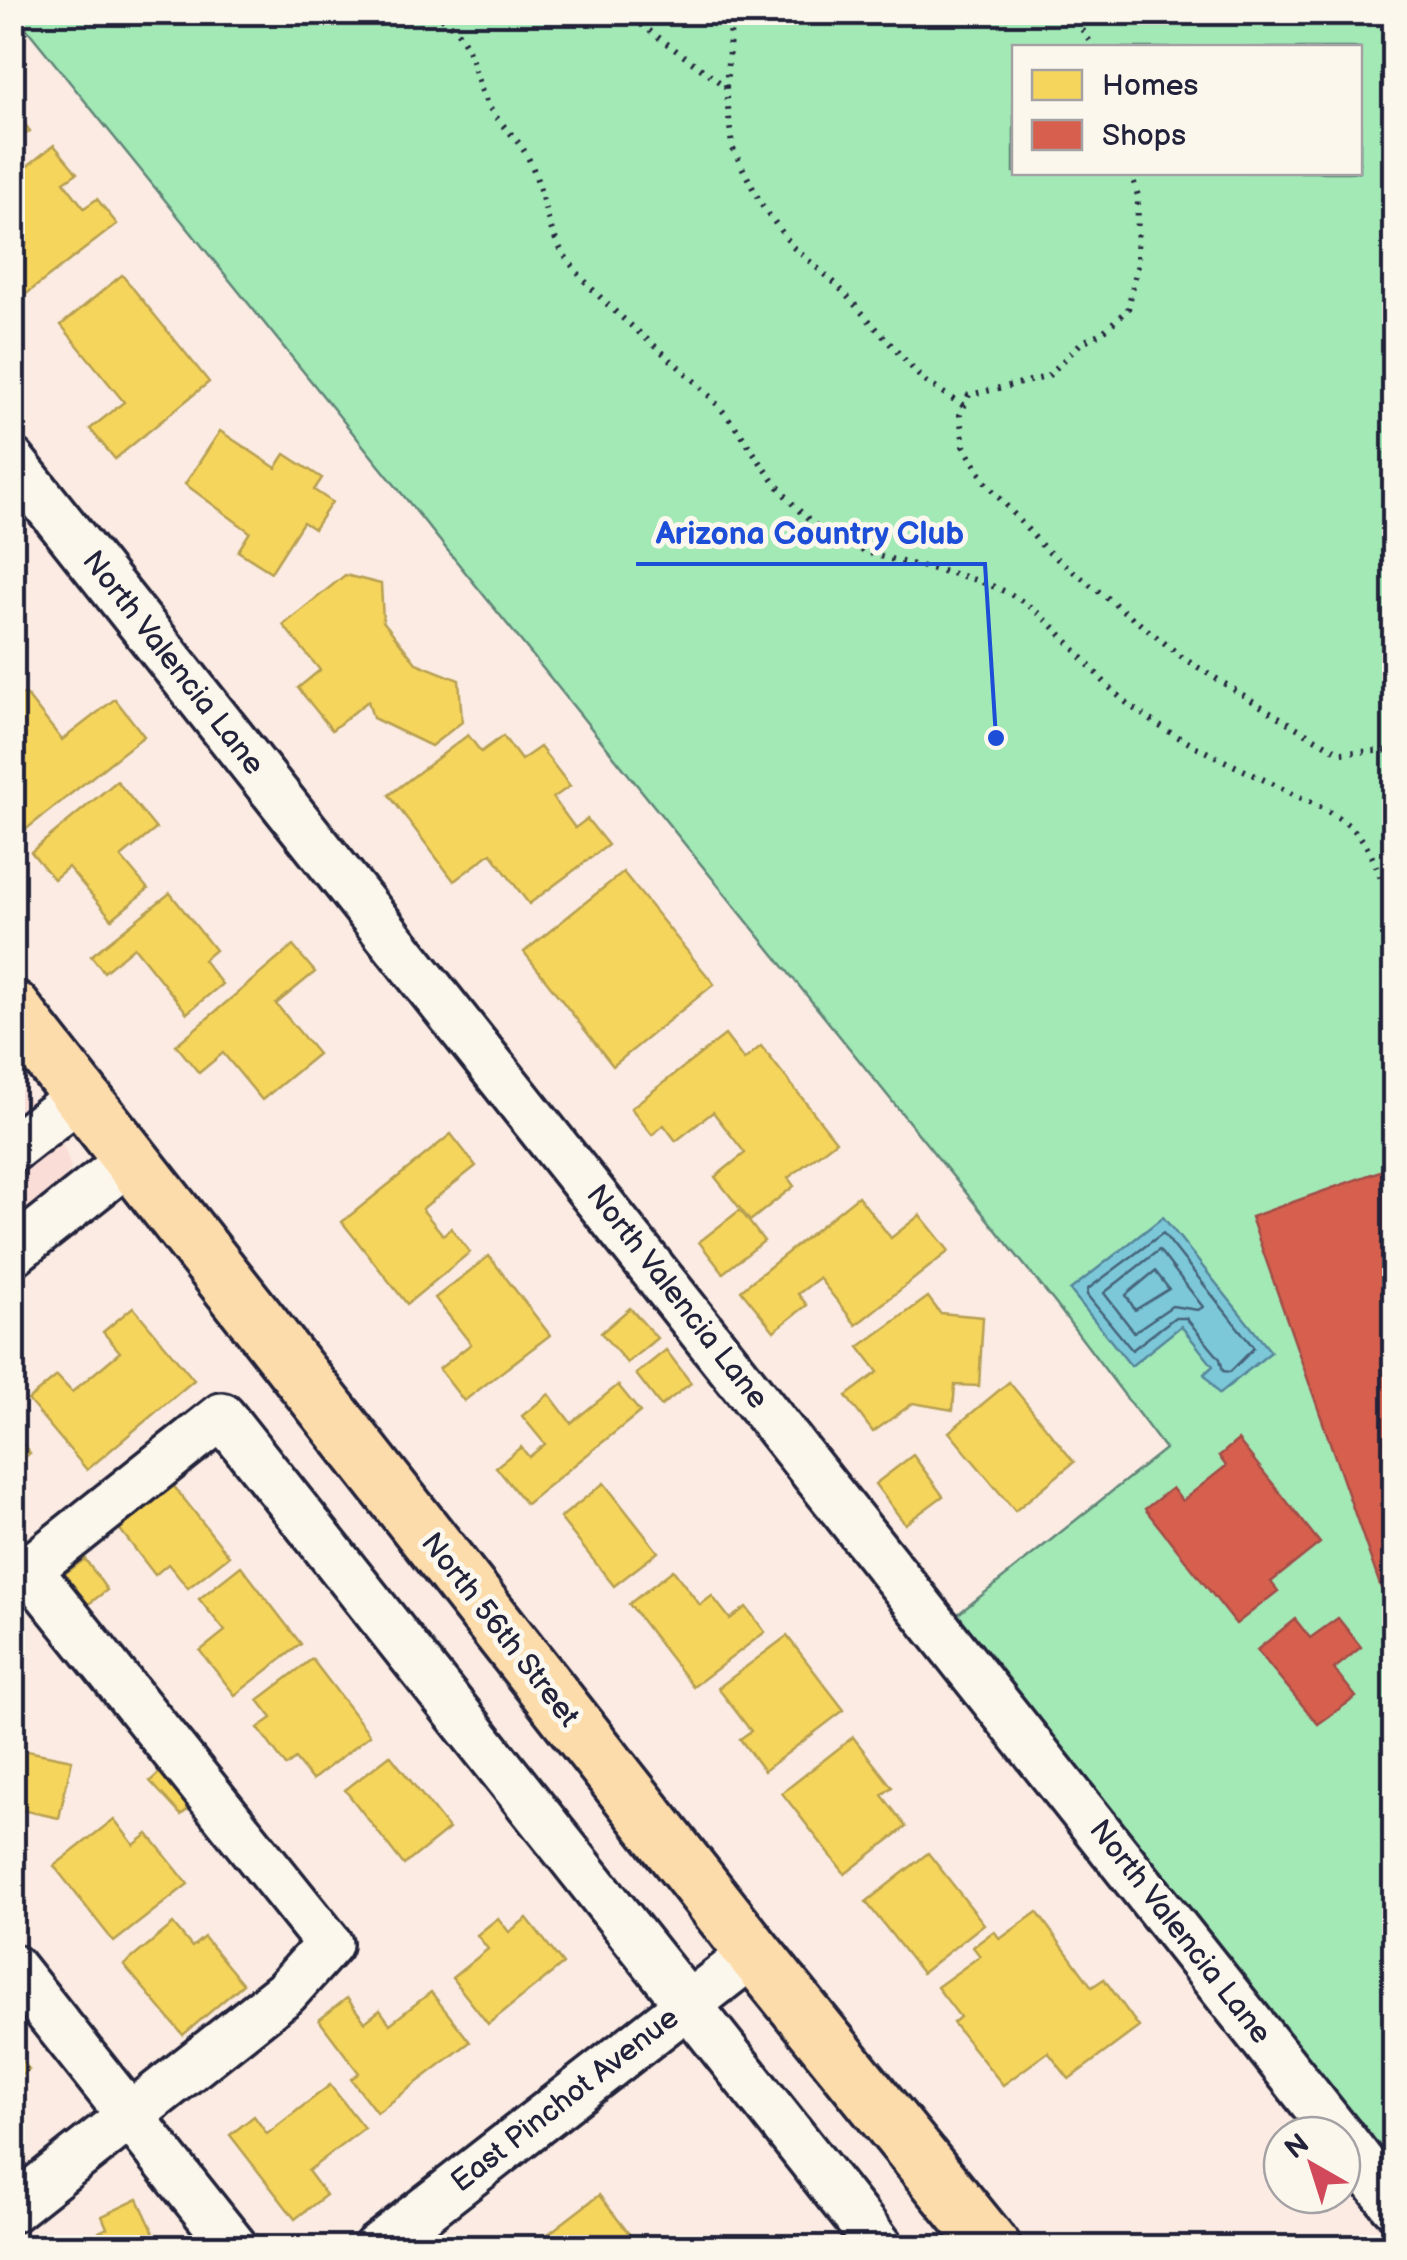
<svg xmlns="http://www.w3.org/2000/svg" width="1407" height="2260" font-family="'Balsamiq Sans',sans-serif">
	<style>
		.built { fill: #faddd6 }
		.green { fill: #a2e9b6; stroke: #628678; stroke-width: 2.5; fill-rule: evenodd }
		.water { fill: #7bc8d9; stroke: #57869a; stroke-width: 2.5 }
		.homes { fill: #f6d55c; stroke: #b69f52; stroke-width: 2.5 }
		.shops { fill: #d6604d; stroke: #a04d48; stroke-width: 2.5 }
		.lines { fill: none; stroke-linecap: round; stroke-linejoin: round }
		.shore { stroke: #46647a; stroke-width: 2.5 }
		.minor-casing { stroke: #22223b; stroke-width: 52 }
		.major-casing { stroke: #22223b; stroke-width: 62 }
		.path { stroke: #22223b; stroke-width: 6; stroke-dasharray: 2.5 8; stroke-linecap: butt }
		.minor { stroke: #fbf7ec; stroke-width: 45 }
		.major { stroke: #fddcac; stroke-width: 55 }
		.labels { text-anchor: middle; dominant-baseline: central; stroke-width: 10; stroke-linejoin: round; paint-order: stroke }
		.street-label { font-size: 30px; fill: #22223b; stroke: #fbf7ec }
		.leader { fill: none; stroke: #1d4ed8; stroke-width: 4 }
		.callout-dot { fill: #1d4ed8; stroke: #fbf7ec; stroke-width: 4 }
		.callout-label { font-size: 32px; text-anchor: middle; font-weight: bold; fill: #1d4ed8; stroke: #fbf7ec; stroke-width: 10; stroke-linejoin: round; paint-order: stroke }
	</style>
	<rect width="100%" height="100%" fill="#fbebe2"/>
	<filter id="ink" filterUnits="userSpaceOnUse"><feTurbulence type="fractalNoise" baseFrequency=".01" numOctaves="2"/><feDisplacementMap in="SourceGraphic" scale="20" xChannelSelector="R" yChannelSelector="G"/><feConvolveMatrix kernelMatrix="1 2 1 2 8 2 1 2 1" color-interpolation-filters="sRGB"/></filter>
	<g filter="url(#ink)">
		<polygon class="built" points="12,1079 61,1139 71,1168 61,1185 13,1224"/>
		<path class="green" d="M14 13H1394V2169L957 1615 1165 1449 1055 1303ZM1014 48H1360V172H1014Z"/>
		<polygon class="water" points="1163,1217 1271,1352 1219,1394 1204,1374 1213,1366 1181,1326 1131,1366 1070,1290"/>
		<g class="homes">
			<polygon points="12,108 30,131 12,144"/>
			<polygon points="54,145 77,173 64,182 84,208 97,199 117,224 12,305 12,254 27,243 12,225 12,178"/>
			<polygon points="122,275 209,382 115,459 90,429 124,402 61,325"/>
			<polygon points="220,431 276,468 285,454 322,478 314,490 332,502 314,529 303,522 271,572 238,551 250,532 185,484"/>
			<polygon points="345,575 381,584 383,621 416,663 459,680 462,722 431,746 373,718 368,701 332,730 298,688 320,670 283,625"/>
			<polygon points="25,693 62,740 115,699 144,736 20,834 12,825 12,703"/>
			<polygon points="468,735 481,752 503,736 521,760 540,747 570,786 553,798 575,828 587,819 608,845 529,904 491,853 454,881 389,795"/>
			<polygon points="117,781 156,829 121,857 148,889 112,919 68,867 54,879 31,852"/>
			<polygon points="623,872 714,984 613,1066 524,952"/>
			<polygon points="170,893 215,950 203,960 222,984 187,1013 134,947 104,972 91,956"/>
			<polygon points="293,946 315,972 276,1004 318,1054 262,1100 223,1053 199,1073 176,1045"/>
			<polygon points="725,1035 744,1060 761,1046 836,1141 788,1178 794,1186 750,1221 715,1177 745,1153 713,1112 676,1141 664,1125 652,1135 631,1108"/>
			<polygon points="451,1134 476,1166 422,1209 443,1235 451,1228 470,1252 407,1304 342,1222"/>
			<polygon points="858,1196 891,1238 920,1215 949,1251 856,1325 819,1278 798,1294 807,1305 774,1331 741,1290"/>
			<polygon points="740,1210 764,1241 723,1273 699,1242"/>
			<polygon points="489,1256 550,1335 464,1401 439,1369 471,1344 435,1298"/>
			<polygon points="928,1297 940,1313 983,1317 979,1386 955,1385 953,1410 913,1403 873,1432 846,1396 878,1372 859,1347"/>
			<polygon points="133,1307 194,1380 87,1470 28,1400 57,1376 72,1392 120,1352 103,1332"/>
			<polygon points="630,1308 657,1338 627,1363 601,1333"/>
			<polygon points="666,1350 691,1383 661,1406 636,1374"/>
			<polygon points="1009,1382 1074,1462 1015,1511 949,1432"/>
			<polygon points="618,1385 640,1412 526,1504 496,1467 521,1447 529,1457 545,1444 522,1416 549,1394 571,1423"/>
			<polygon points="12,1431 30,1453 12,1467"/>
			<polygon points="913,1455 943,1496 905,1524 875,1484"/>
			<polygon points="169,1480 229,1556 188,1588 168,1564 155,1575 115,1523"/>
			<polygon points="604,1483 658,1552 614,1586 560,1518"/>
			<polygon points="85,1559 107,1590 82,1609 59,1578"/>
			<polygon points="241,1566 301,1644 235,1695 200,1651 225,1631 199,1599"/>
			<polygon points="673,1570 700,1605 712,1596 730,1619 746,1607 765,1632 693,1687 629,1604"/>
			<polygon points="787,1636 844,1710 764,1771 740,1739 751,1731 718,1688"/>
			<polygon points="312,1659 370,1735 312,1780 295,1759 286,1766 258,1728 272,1718 258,1700"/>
			<polygon points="853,1737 892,1787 882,1795 906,1827 845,1874 782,1793"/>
			<polygon points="12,1748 72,1760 59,1818 12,1808"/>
			<polygon points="390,1755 449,1829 404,1865 345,1790"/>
			<polygon points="166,1767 197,1802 181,1815 150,1781"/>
			<polygon points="114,1819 134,1845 148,1834 188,1884 114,1942 54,1866"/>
			<polygon points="928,1853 984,1924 922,1973 866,1902"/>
			<polygon points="1037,1912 1092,1987 1104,1979 1139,2027 1069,2079 1048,2052 1003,2085 953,2023 960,2017 937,1987 980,1956 973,1947 994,1931 1000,1939"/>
			<polygon points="498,1918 509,1932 527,1918 563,1964 488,2024 452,1978 488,1949 477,1935"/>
			<polygon points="173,1924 192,1947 204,1937 243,1984 183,2035 124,1965"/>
			<polygon points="431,1992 470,2042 377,2113 351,2079 359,2073 319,2020 347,1998 365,2022 380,2010 390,2024"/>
			<polygon points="12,2049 29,2069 12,2084"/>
			<polygon points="330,2085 364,2128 308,2171 326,2195 295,2219 230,2135 254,2116 267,2134"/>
			<polygon points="599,2195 640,2248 530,2248"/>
			<polygon points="138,2199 161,2248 66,2248 107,2228 102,2216"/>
		</g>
		<g class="shops">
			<polygon points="1394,1166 1394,1584 1381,1588 1251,1217"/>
			<polygon points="1238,1440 1320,1543 1271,1582 1278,1591 1236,1624 1145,1509 1172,1488 1182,1501 1226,1466 1219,1456"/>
			<polygon points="1338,1618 1361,1647 1334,1669 1356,1697 1318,1724 1257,1650 1295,1619 1310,1638"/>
		</g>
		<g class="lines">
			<g class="shore">
				<polygon points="1163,1233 1254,1348 1230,1372 1223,1371 1220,1359 1186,1318 1174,1318 1132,1350 1087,1295 1088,1289"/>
				<polygon points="1159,1250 1203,1307 1198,1310 1172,1306 1134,1332 1104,1293"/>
				<polygon points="1155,1271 1169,1289 1135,1310 1126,1295"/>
			</g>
			<defs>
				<g id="minor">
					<polyline points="12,461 1339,2135"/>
					<polyline points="12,1149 81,1095"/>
					<polyline points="12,1253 131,1159"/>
					<polyline points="12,1583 222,1416 881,2248"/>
					<polyline points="12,1967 235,2248"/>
					<polyline points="1342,2138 1394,2205"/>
					<polyline points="12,2209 285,1993 329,1944 29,1570"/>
					<polyline points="376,2248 754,1953"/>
				</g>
				<polyline id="major" points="12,1008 754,1953 993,2248"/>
			</defs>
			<use href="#minor" class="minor-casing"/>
			<use href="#major" class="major-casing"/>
			<g class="path">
				<path d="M433 12C475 37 468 60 485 99 494 120 515 134 526 154 545 187 542 224 567 259 607 314 667 350 713 400 749 438 772 490 813 523 869 568 943 562 1004 591 1060 618 1085 671 1132 707 1178 742 1233 764 1285 790 1309 802 1337 813 1356 832 1375 853 1379 881 1394 905"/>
				<polyline points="624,12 726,87 732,147 761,204 793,247 836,284 923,380 964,406"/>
				<polyline points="1071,12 1094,48"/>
				<polyline points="726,87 732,12"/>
				<polyline points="1131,172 1138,196 1137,267 1128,309 1103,332 1081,343 1047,377 969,395 960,415 964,446 986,483 1046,550 1186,660 1290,724 1341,753 1394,750"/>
			</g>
			<use href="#minor" class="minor"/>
			<use href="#major" class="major"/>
		</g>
	</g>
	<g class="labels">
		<g class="street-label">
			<text transform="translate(173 663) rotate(52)">North Valencia Lane</text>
			<text transform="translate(677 1297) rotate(52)">North Valencia Lane</text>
			<text transform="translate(500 1630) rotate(52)">North 56th Street</text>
			<text transform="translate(1180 1932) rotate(52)">North Valencia Lane</text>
			<text transform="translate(565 2100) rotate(-38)">East Pinchot Avenue</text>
		</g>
	</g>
	<path class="leader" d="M996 738L985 564H636"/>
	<circle class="callout-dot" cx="996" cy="738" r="10"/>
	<g class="callout-label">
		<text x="810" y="544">Arizona Country Club</text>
	</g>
	<rect width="1407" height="2260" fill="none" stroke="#fbf7ec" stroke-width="50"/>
	<rect x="25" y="25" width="1357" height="2210" fill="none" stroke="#22223b" stroke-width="4" filter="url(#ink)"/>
	<rect x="1012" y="45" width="350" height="130" fill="#fbf7ec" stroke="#a4a2a5" stroke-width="2.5"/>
	<rect x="1032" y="70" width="50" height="30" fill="#f6d55c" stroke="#a4a2a5" stroke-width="2.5"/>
	<text x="1102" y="95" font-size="30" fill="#22223b">Homes</text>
	<rect x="1032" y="120" width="50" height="30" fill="#d6604d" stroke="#a4a2a5" stroke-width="2.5"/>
	<text x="1102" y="145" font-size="30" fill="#22223b">Shops</text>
	<g transform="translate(1312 2165) rotate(321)"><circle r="48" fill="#fbf7ec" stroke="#a4a2a5" stroke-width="2.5"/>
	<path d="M0-8L18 38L0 25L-18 38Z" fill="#d1495b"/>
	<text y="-15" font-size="28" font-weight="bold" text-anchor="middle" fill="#22223b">N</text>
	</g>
</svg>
